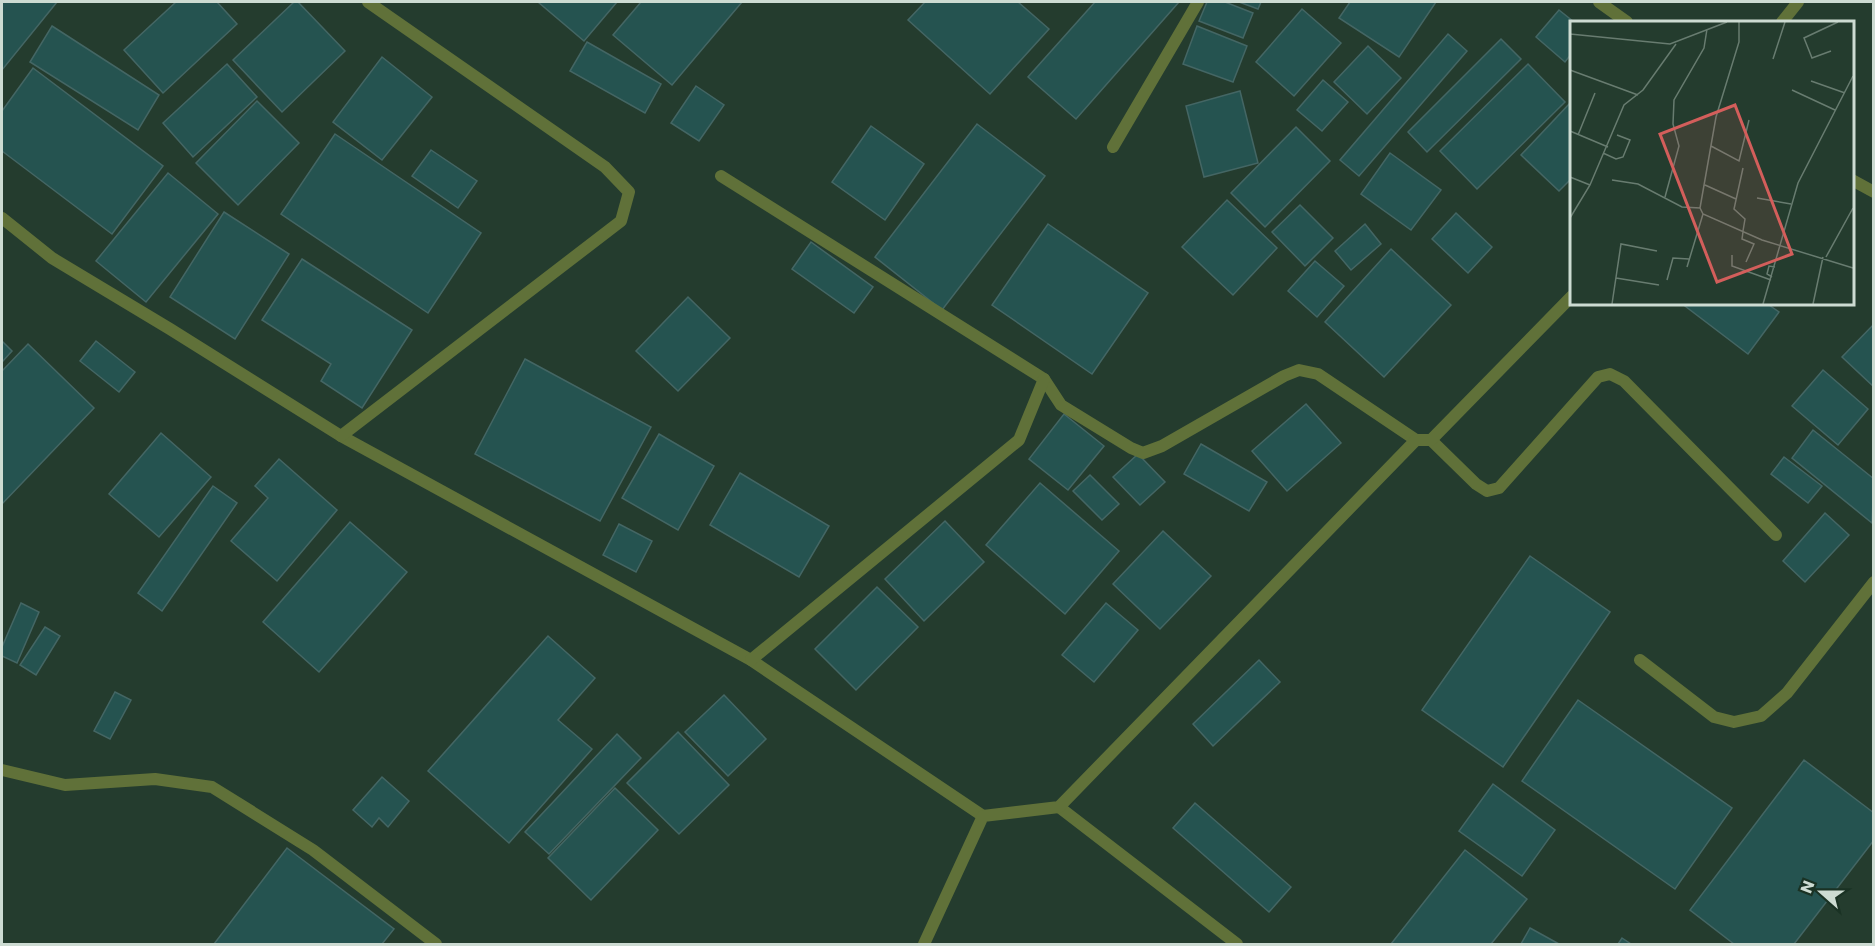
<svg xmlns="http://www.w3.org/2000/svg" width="1875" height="946" font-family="Poppins,sans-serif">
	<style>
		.building { fill: #255350; stroke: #446664; stroke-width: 1.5 }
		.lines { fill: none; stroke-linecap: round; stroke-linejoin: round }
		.service { stroke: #607139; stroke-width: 12 }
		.minor { stroke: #607139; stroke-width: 12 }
		.inset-road { fill: none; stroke: #687c70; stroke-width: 1.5 }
		.view { fill: #d35e5b; fill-opacity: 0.15; stroke: #d35e5b; stroke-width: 3 }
		.inset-edge { fill: none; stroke: #cddbd2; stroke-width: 3 }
	</style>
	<rect width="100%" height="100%" fill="#243c2e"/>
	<g class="building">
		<polygon points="2,2 57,2 2,70"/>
		<polygon points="176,2 217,2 237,24 163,93 124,50"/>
		<polygon points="294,2 298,2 345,51 282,112 233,60"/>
		<polygon points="538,2 617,2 584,41"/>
		<polygon points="641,2 742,2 672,85 613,35"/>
		<polygon points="925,2 1018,2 1049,29 990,94 908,20"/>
		<polygon points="1095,2 1179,2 1076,119 1028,77"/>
		<polygon points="1207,2 1225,2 1253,13 1243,38 1199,21"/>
		<polygon points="1239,2 1261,2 1258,9"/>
		<polygon points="1350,2 1436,2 1399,57 1339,18"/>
		<polygon points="1302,9 1341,43 1294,96 1256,62"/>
		<polygon points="1559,10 1574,22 1572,22 1572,53 1565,62 1536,37"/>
		<polygon points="52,26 159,95 138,130 30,62"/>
		<polygon points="1197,26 1247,46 1233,82 1183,64"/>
		<polygon points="1448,34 1467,51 1359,176 1340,160"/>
		<polygon points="1501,39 1521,59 1427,152 1408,132"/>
		<polygon points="587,42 661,84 645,113 570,71"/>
		<polygon points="1368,46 1401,78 1367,114 1334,82"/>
		<polygon points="382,57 432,97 382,160 333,122"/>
		<polygon points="227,64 257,97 193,157 163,123"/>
		<polygon points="1528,64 1565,102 1477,189 1440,151"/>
		<polygon points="33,68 163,166 112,234 2,151 2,111"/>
		<polygon points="1323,80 1348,102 1322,131 1297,110"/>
		<polygon points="696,86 724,105 699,141 671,123"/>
		<polygon points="1240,91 1258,163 1204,177 1186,106"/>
		<polygon points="257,101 299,143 238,205 196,163"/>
		<polygon points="1572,101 1572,178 1559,191 1521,155"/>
		<polygon points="977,124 1045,176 942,310 875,257"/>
		<polygon points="871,126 924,164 885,220 832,182"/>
		<polygon points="1296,127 1330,161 1265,227 1231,193"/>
		<polygon points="335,134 481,233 428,313 281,214"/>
		<polygon points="431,150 477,181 458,208 412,176"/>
		<polygon points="1390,153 1441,190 1411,230 1361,194"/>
		<polygon points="168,173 218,214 146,302 96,261"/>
		<polygon points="1227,200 1277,248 1233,295 1182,247"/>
		<polygon points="1300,205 1333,238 1305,266 1272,232"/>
		<polygon points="224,212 289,254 235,339 170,297"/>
		<polygon points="1456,213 1492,247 1468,273 1432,239"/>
		<polygon points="1048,224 1148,293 1092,374 992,305"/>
		<polygon points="1365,224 1381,244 1351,270 1335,251"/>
		<polygon points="811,242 873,287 854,313 792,269"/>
		<polygon points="1391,249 1451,305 1384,377 1325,322"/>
		<polygon points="302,259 412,330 362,408 321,381 331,364 262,320"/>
		<polygon points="1315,261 1344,286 1317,317 1288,291"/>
		<polygon points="688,297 730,338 678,391 636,351"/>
		<polygon points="1681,303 1766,303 1779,312 1748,354"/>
		<polygon points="1874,324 1874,387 1842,357"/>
		<polygon points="2,341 12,351 2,362"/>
		<polygon points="96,341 135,372 119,392 80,361"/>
		<polygon points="28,344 94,408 2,504 2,371"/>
		<polygon points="525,359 651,427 600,521 475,454"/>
		<polygon points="1823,370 1868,409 1838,445 1792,406"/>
		<polygon points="1306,404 1341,443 1287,491 1252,451"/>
		<polygon points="1064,414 1104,446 1068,490 1029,459"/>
		<polygon points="1813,430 1874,479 1872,523 1792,458"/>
		<polygon points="161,433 211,477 159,537 109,494"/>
		<polygon points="659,434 714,466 678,530 622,498"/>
		<polygon points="1201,444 1267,482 1249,511 1184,474"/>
		<polygon points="1138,454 1165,482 1140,505 1113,477"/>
		<polygon points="1784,457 1822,486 1808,503 1771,474"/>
		<polygon points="279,459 337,510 277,581 231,541 268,498 255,486"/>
		<polygon points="740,473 829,526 799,577 710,525"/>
		<polygon points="1090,475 1119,504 1102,520 1073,491"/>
		<polygon points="1040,483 1119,551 1065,614 986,545"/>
		<polygon points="213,486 237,503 162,611 138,593"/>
		<polygon points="1825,513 1849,535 1805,582 1783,561"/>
		<polygon points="945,521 984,562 924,621 885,579"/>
		<polygon points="350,522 407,572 319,672 263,622"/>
		<polygon points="619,524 652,541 636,572 603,555"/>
		<polygon points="1163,531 1211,576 1160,629 1113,584"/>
		<polygon points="1530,556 1610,612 1503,767 1422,710"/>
		<polygon points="877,587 918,627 856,690 815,649"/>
		<polygon points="21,603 39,612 17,663 2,656 2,647"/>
		<polygon points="1106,603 1138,630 1094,682 1062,655"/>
		<polygon points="45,627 60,636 36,675 20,665"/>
		<polygon points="548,636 595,678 558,720 592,749 509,843 428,771"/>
		<polygon points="1259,660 1280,682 1213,746 1193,724"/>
		<polygon points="115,692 131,700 110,739 94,731"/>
		<polygon points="724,695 766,739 728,776 685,732"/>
		<polygon points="1578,700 1732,808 1675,889 1522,781"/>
		<polygon points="678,732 729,785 679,834 627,783"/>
		<polygon points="617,734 641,758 549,854 525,832"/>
		<polygon points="1804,760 1874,813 1874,840 1794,944 1734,944 1690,910"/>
		<polygon points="382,777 409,801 388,827 379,818 372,827 353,810"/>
		<polygon points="1493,784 1555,830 1522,876 1459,831"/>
		<polygon points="615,788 658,830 591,900 548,858"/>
		<polygon points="1195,803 1291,887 1269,912 1173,828"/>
		<polygon points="287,848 394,929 382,944 214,944"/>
		<polygon points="1465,850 1527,899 1491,944 1391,944"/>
		<polygon points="1530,928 1559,944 1521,944"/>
		<polygon points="1622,938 1631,944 1618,944"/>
	</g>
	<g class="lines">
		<g class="service">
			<polyline points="1113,147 1198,2"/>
			<polyline points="1431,440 1476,484 1487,491 1499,488 1598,377 1610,374 1624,381 1776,535"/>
		</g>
		<g class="minor">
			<polyline points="1599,2 1627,22"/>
			<polyline points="1782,22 1798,2"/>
			<polyline points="721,176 1044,379 1061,405 1131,448 1143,453 1162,446 1284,376 1299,370 1318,374 1416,440"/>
			<polyline points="1852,180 1874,192"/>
			<polyline points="2,218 52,258 170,329 341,436 751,660 983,816"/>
			<polyline points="341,436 621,221 629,192 605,167 368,2"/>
			<polyline points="751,660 1019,440 1044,379"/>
			<polyline points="1640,660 1714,717 1734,722 1761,716 1787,693 1874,582"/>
			<polyline points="2,770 65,785 155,779 212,787 313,850 436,944"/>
			<polyline points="1059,807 1237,944"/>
			<polyline points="924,944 983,816 1059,807 1416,440 1431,440 1572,296"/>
		</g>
	</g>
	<g transform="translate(1570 21)">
		<rect width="284" height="284" fill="#243c2e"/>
		<path class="inset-road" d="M0 13 100 23 157 1M261 30 242 37 234 17 268 1M203 38 215 1M0 49 68 74M241 60 275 72M222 69 265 89M0 110 38 126M8 114 25 72M141 125 169 140 179 99M33 132 46 138 53 136 60 119 47 114M173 147 164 188 175 198 173 210M0 156 20 164M42 159 68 163 112 186 130 187 133 193 192 219 283 247M135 164 166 178M95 176 109 125 103 103 104 79 134 27 137 8M187 177 221 183M130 187 146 96 169 21V1M0 197 20 164 54 84 73 69 106 23M173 211 172 218 184 223 176 241M162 234V245L201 259M256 236 283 187M117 246 133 193M202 256 197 253 199 245 205 246M46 257 89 264M97 259 103 237 119 238M42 283 51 223 87 230M193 283 228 162 283 55M243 283 253 236"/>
		<path class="view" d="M165 84 222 233 147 261 90 113Z"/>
		<rect width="284" height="284" class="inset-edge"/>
	</g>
	<rect width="1875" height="946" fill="none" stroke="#cddbd2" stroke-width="6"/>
	<g transform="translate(1821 892) rotate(291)" stroke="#1a3224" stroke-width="4.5" paint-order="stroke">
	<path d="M0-4.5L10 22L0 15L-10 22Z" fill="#cddbd2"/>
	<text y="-9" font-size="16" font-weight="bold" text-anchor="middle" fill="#cddbd2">N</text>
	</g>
</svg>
